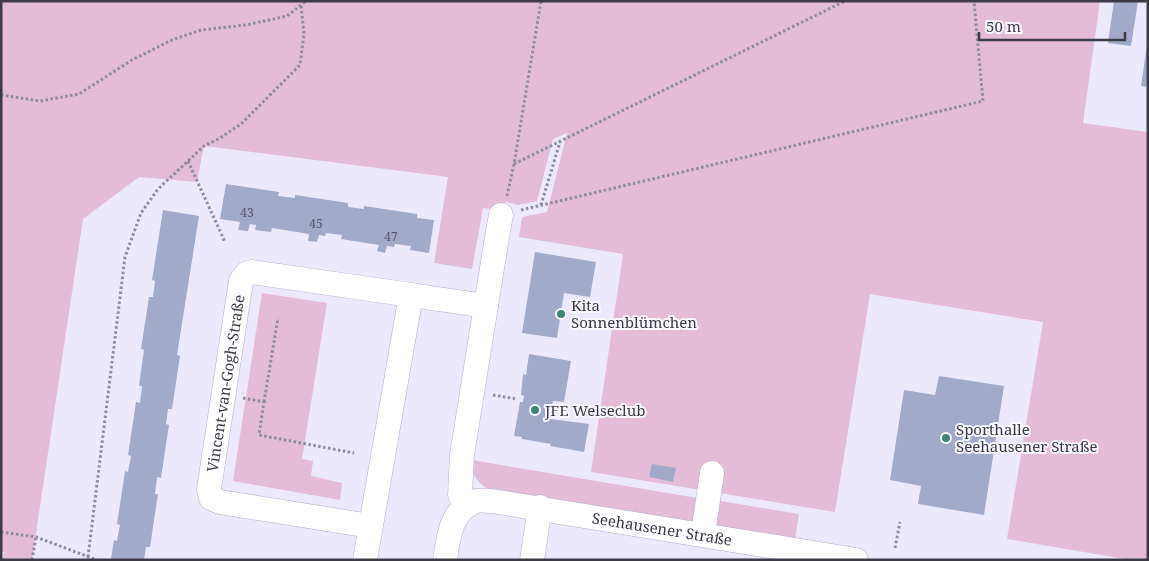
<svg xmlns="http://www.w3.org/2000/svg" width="1149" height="561" font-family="'Noto Serif',serif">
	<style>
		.green { fill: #e4bcd7 }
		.building { fill: #a1abc9 }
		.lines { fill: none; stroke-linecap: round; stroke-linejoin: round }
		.minor-casing { stroke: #b2adcc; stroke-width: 25 }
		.path { stroke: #8e8c9c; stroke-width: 3; stroke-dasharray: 2.5 2.5; stroke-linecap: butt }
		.minor { stroke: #fff; stroke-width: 24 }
		.poi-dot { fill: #428476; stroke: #f9f8ff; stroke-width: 2 }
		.labels { text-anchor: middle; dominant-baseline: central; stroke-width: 4; stroke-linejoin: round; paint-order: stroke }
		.number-label { font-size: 12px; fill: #555668 }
		.poi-label { font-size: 15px; fill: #3c3a47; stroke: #f9f8ff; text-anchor: start }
		.street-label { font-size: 15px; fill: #3c3a47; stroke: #f9f8ff }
	</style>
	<rect width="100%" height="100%" fill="#ece9fd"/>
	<g class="green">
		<polygon points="1,1 1100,1 1083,123 1148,132 1148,560 1131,560 1007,539 1043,322 870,294 835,512 591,472 623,254 519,237 522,217 547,212 567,133 553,139 537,201 518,205 506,202 491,209 483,208 472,269 434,263 448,177 204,146 197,182 139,177 83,219 32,560 3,560 4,552 1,551"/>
		<polygon points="262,293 327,303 302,459 313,461 311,476 342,483 340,500 233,481"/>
		<path d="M471 460 703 499 694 523 490 490C479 485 470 473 471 460Z"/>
		<polygon points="715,500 799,514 795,540 716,526"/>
	</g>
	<g class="building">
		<polygon points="1114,1 1138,1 1131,46 1108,43"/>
		<polygon points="1147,45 1148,45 1148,87 1141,86"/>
		<polygon points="226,184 279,192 278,196 295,198 295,195 348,203 348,207 364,209 364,206 417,214 417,218 434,220 429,253 410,250 411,246 395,244 394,247 387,246 385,253 377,251 379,245 341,239 342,235 326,233 325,236 319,235 317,242 308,241 309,234 272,228 271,232 255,230 256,225 250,224 248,231 238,230 240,222 220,219"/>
		<polygon points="163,210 199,216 177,355 180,356 172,409 168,409 166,424 169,425 161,478 157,477 155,494 158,494 150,547 146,547 144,560 117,560 111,559 114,540 117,541 120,525 117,524 125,471 128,472 131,456 128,455 136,402 140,403 142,386 139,386 144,350 141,349 149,297 153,297 155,281 152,280"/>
		<polygon points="535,252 596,262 590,297 564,293 557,338 522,333"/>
		<polygon points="529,354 571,361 564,402 553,401 550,419 589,424 584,452 550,446 551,444 522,439 522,437 514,436 520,402 523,402 524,396 521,395 523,374 526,375"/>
		<polygon points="939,376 1004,386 984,515 918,504 921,486 890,480 904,390 935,395"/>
		<polygon points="652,464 676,468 673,482 649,477"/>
	</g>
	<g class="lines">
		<defs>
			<g id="minor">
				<polyline points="468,505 460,495 462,455 498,231 501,215"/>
				<path id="s1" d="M370 526 220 502 211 498 209 489 241 281 246 274 252 272 411 295"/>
				<polyline points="703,534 712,473"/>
				<polyline points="365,560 411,295 486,306"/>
				<path id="s2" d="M445 560C448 538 451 509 476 501 481 500 487 501 492 501L856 560"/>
				<polyline points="532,560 540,507"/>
			</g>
		</defs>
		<use href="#minor" class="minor-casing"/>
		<g class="path">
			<polyline points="1,95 40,101 79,94 132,60 172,40 201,30 246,25 287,16 306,1"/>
			<polyline points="188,161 225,242"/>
			<polyline points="514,164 845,1"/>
			<polyline points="507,196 514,164 541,1"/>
			<polyline points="541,205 560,142"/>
			<polyline points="521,210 983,101 974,1"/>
			<polyline points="493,395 517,399"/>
			<polyline points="243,398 264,402 259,435 354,453"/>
			<polyline points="264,402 278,318"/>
			<polyline points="1,532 36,537 97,560"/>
			<polyline points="895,548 900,522"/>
			<polyline points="88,557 125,257 141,213 158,189 204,146 220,138 241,124 300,65 304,34 301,5"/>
			<polyline points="32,560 36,537"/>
		</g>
		<use href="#minor" class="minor"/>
	</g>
	<g class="poi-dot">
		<circle cx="561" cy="314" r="5"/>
		<circle cx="535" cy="410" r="5"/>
		<circle cx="946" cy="438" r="5"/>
	</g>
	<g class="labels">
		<g class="number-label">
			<text x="247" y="212">43</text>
			<text x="316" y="223">45</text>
			<text x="391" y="236">47</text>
		</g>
		<g class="poi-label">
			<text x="571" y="305">Kita<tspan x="571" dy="17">Sonnenblümchen</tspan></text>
			<text x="545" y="410">JFE Welseclub</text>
			<text x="956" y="429">Sporthalle<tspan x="956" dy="17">Seehausener Straße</tspan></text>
		</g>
		<g class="street-label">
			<text stroke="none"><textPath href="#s1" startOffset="278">Vincent-van-Gogh-Straße</textPath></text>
			<text stroke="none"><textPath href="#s2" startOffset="259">Seehausener Straße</textPath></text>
		</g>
	</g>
	<rect width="1149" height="561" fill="none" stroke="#3c3a47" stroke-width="5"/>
	<path d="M979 32v8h146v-8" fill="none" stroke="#3c3a47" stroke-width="2.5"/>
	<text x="986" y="32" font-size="15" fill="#3c3a47" stroke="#f9f8ff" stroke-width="4" paint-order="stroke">50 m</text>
</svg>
